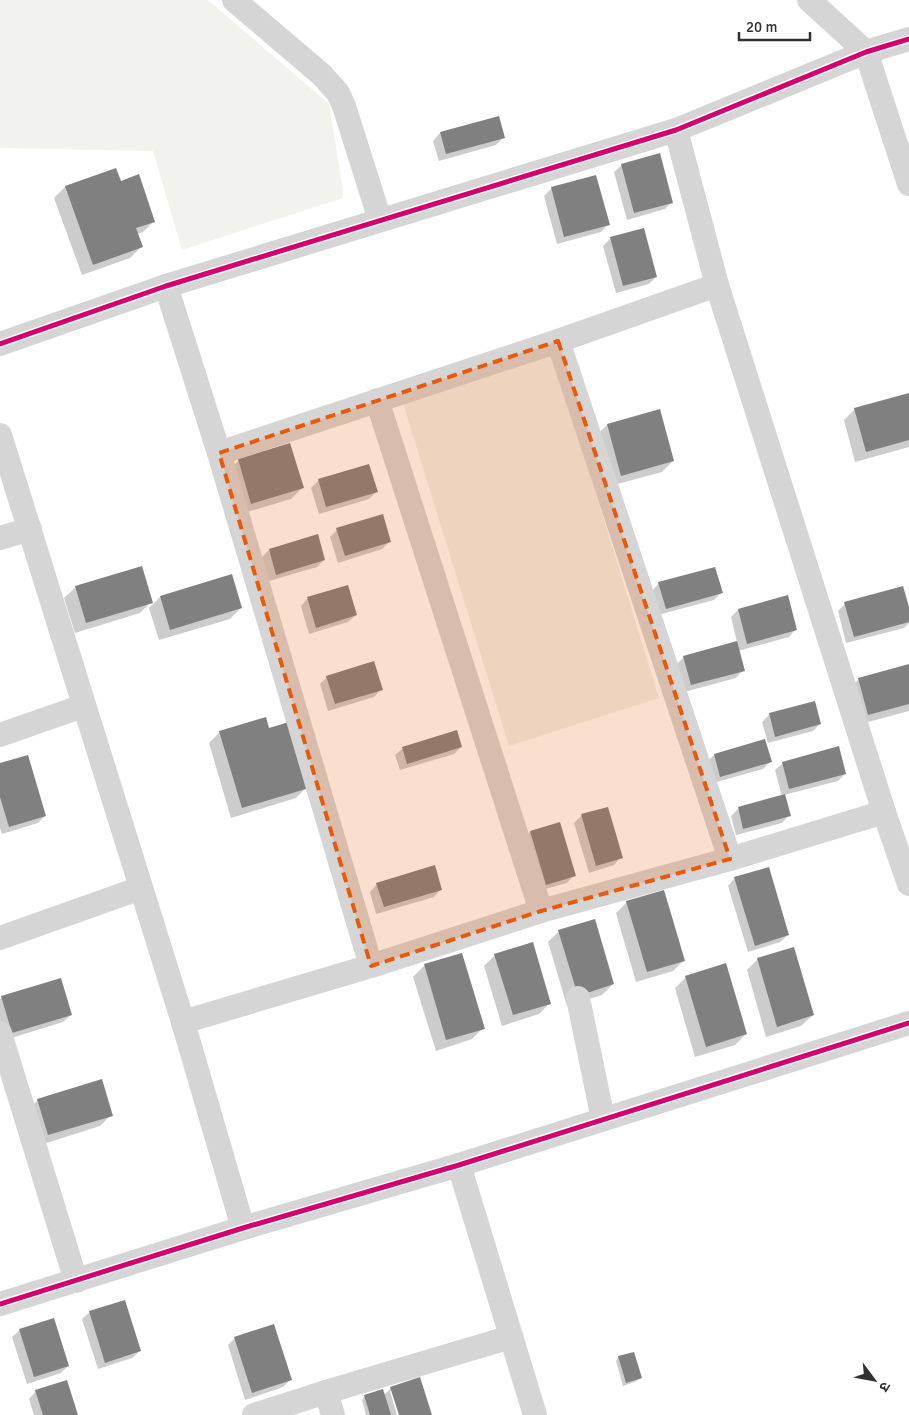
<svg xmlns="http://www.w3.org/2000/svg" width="909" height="1415" font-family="Signika,'Noto Sans Devanagari',sans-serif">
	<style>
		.green { fill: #f1f3ec }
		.shadow { fill: #0003 }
		.building { fill: #808080 }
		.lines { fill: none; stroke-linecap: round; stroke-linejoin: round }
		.minor { stroke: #d5d5d5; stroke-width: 24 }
		.cycleway-casing { stroke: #fff; stroke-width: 8 }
		.cycleway { stroke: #d6006c; stroke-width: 5 }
		.marked { fill: #e8590c; fill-opacity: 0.2; stroke: #e8590c; stroke-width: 4; stroke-dasharray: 10 6; stroke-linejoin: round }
	</style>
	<rect width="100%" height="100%" fill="#fff"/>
	<g class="green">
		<polygon points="0,0 208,0 329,104 343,190 343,198 182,250 153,151 0,148"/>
		<polygon points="552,352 659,698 509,746 402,400"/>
	</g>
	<g class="shadow">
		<polygon points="498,117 503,138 496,145 439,161 433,141 440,133"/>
		<polygon points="622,165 672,202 665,209 627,220 614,172"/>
		<polygon points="115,169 120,182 154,221 143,232 137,234 141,247 130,258 82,275 54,198 65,187"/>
		<polygon points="552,188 608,224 601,232 557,244 544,196"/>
		<polygon points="611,238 656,277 649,284 616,293 603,246"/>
		<polygon points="909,394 909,447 855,462 844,420 855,409"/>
		<polygon points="607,425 673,461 662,472 610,486 596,436"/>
		<polygon points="239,460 302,488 291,499 240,514 228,471"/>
		<polygon points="319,480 376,492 369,499 319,514 311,488"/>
		<polygon points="337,530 389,542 382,549 338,563 330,537"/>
		<polygon points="269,550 324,560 317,567 269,581 262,557"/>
		<polygon points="231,576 241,608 230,619 159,640 149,608 160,597"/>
		<polygon points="659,583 721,593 714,600 658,615 652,591"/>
		<polygon points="76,587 151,602 140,613 75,633 64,598"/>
		<polygon points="787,597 796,629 789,637 738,651 743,670 736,678 684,692 677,664 684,657 737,642 731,617 738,610"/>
		<polygon points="308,598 356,615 348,622 309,634 301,606"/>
		<polygon points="845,604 909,611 909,623 904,628 846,643 838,611"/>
		<polygon points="909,666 909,711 857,725 848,690 859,679"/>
		<polygon points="327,677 381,690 374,697 328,711 320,684"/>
		<polygon points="769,715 820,724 813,731 768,743 762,722"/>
		<polygon points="268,730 307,787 296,798 231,818 209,743 220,732"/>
		<polygon points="461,747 454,754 400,770 395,755 403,748"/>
		<polygon points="714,755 770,762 763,769 713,783 707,762"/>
		<polygon points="783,763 845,774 838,781 784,795 789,815 782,823 736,835 731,816 738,809 782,797 775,770"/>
		<polygon points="0,764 45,816 38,823 2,834 0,828"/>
		<polygon points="607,808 621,857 614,865 589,873 574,823 581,816"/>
		<polygon points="559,823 574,875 567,883 538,891 523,839 530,832"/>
		<polygon points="735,878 788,935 780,942 748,952 728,886"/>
		<polygon points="377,884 441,889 434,897 376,914 370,892"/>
		<polygon points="627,902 684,960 673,971 636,982 616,913"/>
		<polygon points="559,931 613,984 602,995 567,1006 548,942"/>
		<polygon points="461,954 483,1028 472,1039 436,1051 413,977 424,966"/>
		<polygon points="495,955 550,1003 539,1014 502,1026 484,966"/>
		<polygon points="758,959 813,1015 801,1026 766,1037 747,970"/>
		<polygon points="686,977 746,1034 735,1045 695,1057 675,988"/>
		<polygon points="2,997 71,1015 63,1022 5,1040 0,1023 0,999"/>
		<polygon points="38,1100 111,1115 100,1126 37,1146 27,1111"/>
		<polygon points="90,1312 140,1351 132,1358 98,1369 82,1319"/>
		<polygon points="20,1330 68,1366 61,1373 27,1384 12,1337"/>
		<polygon points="235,1338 290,1380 283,1387 245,1400 228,1345"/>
		<polygon points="619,1357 641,1378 637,1381 623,1386 616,1361"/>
		<polygon points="391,1388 431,1415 400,1415 392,1391 390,1391 397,1415 366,1415 362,1400 365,1396 384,1395"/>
		<polygon points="36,1391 77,1415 34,1415 29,1399"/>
	</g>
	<g class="building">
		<polygon points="499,116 505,138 446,154 440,132"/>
		<polygon points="660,153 673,203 634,213 621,164"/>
		<polygon points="116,168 121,181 139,174 155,222 136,228 143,247 93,265 65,186"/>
		<polygon points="596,175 610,225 564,237 551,187"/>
		<polygon points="644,228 657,277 623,286 610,237"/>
		<polygon points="909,393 909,440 866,452 854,408"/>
		<polygon points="660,409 674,461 621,476 607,424"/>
		<polygon points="290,443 304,488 251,504 238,459"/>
		<polygon points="369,464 378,492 326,507 318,479"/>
		<polygon points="383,514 391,542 345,556 336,528"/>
		<polygon points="318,534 325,560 276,575 269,549"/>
		<polygon points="142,566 153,603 86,623 75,586"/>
		<polygon points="715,567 723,593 666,609 658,582"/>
		<polygon points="232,574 242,608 170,630 160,596"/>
		<polygon points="348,585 357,615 316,628 307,597"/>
		<polygon points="903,586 909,607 909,622 854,637 844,602"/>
		<polygon points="788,595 797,630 747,644 738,609"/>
		<polygon points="737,641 745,671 691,685 683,656"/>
		<polygon points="374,661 383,690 335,704 326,676"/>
		<polygon points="909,664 909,704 868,715 858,678"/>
		<polygon points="815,701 821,724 775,737 769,713"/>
		<polygon points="266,717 269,728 289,722 309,788 242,808 219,731"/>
		<polygon points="457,730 462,747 407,764 402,747"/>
		<polygon points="765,739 772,762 720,777 714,754"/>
		<polygon points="839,746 846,774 789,789 782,762"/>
		<polygon points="28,755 46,816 9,827 0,797 0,763"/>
		<polygon points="785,794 791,816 743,829 738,807"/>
		<polygon points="608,807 623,858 596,866 581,814"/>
		<polygon points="560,822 576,876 546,885 530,831"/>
		<polygon points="435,865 442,890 384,907 376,883"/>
		<polygon points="769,867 789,935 755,946 734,877"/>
		<polygon points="664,890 685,961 647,972 626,901"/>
		<polygon points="595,919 614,984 578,996 558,930"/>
		<polygon points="533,942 551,1004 513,1015 494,954"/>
		<polygon points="794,947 814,1015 777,1027 757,958"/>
		<polygon points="462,953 485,1029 446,1040 424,964"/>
		<polygon points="726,963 747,1034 706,1047 685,976"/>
		<polygon points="61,978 72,1015 12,1033 1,996"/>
		<polygon points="102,1079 113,1116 48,1135 37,1099"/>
		<polygon points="125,1300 141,1351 105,1363 89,1311"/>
		<polygon points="54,1318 69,1366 34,1377 19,1329"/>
		<polygon points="274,1324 292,1380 252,1393 234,1337"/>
		<polygon points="634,1352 642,1378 626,1383 618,1356"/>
		<polygon points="420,1377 432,1415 399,1415 390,1387"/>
		<polygon points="67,1380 78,1415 43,1415 35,1390"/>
		<polygon points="383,1389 391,1415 370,1415 364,1395"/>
	</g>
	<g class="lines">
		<g class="minor">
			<polyline points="234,0 322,75 338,93 344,106 380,220"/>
			<polyline points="809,0 866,52 909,184"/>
			<polyline points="676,130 717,285 884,812 909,884"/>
			<polyline points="166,286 219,453 371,966"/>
			<polyline points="558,341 730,859"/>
			<polyline points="0,344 166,286 676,130 866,52 909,39"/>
			<polyline points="377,400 541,911"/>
			<polyline points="0,435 183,1022 243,1228"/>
			<polyline points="219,453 558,341 717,285"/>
			<polyline points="0,538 30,529"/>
			<polyline points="0,735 83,706"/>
			<polyline points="0,938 141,888"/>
			<polyline points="578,998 603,1119"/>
			<polyline points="183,1022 371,966 541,911 730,859 884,812"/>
			<polyline points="0,1033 76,1281"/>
			<polyline points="459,1165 535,1415"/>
			<polyline points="0,1304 243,1228 459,1165 909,1023"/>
			<polyline points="326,1392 333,1415"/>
			<polyline points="254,1415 326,1392 511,1337"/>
		</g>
		<defs>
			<g id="cycleway">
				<polyline points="0,344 166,286 676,130 866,52 909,39"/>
				<polyline points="0,1304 243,1228 459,1165 909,1023"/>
			</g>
		</defs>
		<use href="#cycleway" class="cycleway-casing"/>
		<use href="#cycleway" class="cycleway"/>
	</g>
	<path class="marked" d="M558 341 730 859 541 911 371 966 219 453Z"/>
	<g transform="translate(874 1380) rotate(122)" stroke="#ffffff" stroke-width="4" paint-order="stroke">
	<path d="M0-4L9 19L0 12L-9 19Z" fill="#313131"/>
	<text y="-8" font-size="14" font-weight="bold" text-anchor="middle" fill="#313131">उ</text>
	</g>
	<path d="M739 32v8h71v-8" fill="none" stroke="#313131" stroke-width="2.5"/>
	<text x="746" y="32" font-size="15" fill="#313131" stroke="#ffffff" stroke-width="4" paint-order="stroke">20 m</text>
</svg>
